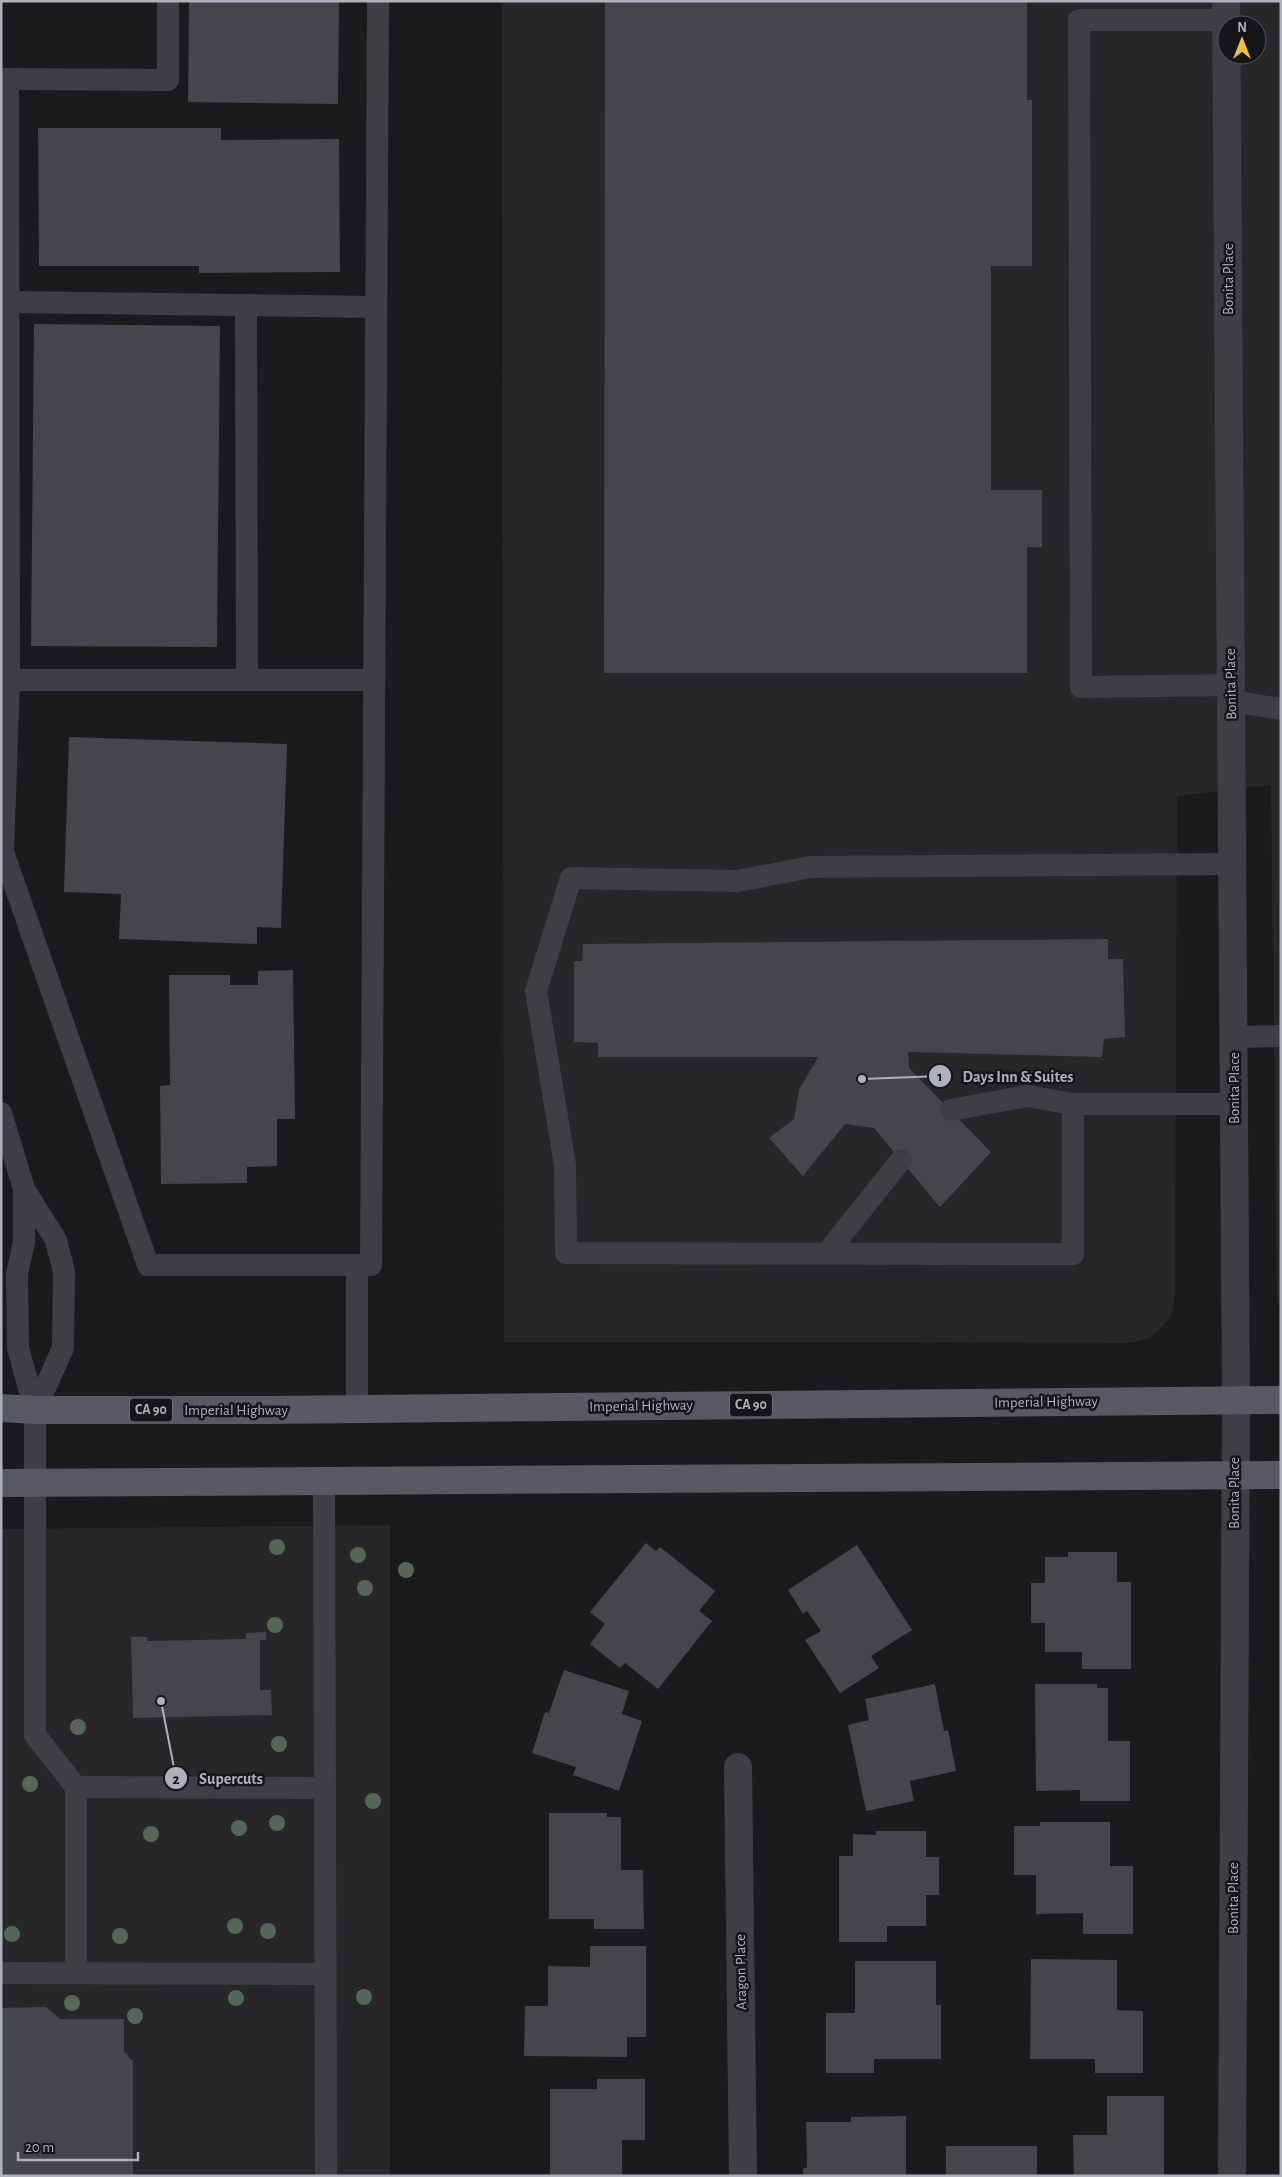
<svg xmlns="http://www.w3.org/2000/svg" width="1282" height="2177" font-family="'Alegreya Sans',sans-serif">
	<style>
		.built { fill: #27272a; fill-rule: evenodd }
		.building { fill: #45464a }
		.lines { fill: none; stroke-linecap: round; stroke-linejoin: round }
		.service { stroke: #3e3e44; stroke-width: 22 }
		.minor { stroke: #3e3e44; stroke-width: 28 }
		.primary { stroke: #585961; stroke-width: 28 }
		.tree { fill: #556858 }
		.labels { text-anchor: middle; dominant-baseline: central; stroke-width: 5; stroke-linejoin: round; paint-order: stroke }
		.shield { fill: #161618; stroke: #80828b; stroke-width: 1 }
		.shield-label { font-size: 14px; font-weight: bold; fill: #adb1bc }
		.street-label { font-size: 15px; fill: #adb1bc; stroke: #161618 }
		.leader { fill: none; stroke: #adb1bc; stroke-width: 2 }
		.callout-dot { fill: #adb1bc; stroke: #161618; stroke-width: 2 }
		.mark-label { font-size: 15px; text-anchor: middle; font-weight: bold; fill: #111 }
		.callout-label { font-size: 16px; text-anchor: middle; font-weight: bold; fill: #adb1bc; stroke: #161618; stroke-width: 5; stroke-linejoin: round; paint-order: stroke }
	</style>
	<rect width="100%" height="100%" fill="#1b1b1d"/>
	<g class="built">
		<path d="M502 1H1281V1311L1277 1299 1271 785 1177 796 1175 1296 1172 1314 1162 1327 1150 1338 1131 1343 504 1342ZM1227 25H1257V55H1227Z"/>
		<polygon points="390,1525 390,2176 1,2176 1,1529"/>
	</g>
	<g class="building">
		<polygon points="189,1 339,1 338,104 188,102"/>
		<polygon points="605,1 1027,1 1027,100 1032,100 1032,266 991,266 991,490 1042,490 1042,547 1027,547 1027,673 604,673"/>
		<polygon points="38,128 221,128 221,140 339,139 340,272 199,273 199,266 39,266"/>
		<polygon points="34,324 220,326 217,647 31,646"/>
		<polygon points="69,737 287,744 281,928 257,927 257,944 119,939 121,894 64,892"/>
		<polygon points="1108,939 1108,959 1123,959 1125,1037 1104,1039 1102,1057 908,1052 909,1068 991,1152 940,1207 874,1128 845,1124 803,1176 769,1138 794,1119 799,1090 818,1057 598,1057 598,1043 574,1042 574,961 582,961 583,944"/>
		<polygon points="293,970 295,1119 277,1119 277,1166 247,1167 247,1183 161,1184 160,1086 170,1085 169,975 230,975 230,985 258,985 258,971"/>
		<polygon points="646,1543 656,1551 660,1547 715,1591 699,1611 712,1621 658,1689 625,1663 620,1668 590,1644 605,1624 590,1612"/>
		<polygon points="857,1545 912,1630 871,1656 879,1668 840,1693 805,1640 821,1631 807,1611 803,1614 788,1590"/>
		<polygon points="1068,1552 1117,1552 1117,1582 1131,1582 1131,1669 1082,1669 1082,1652 1045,1652 1045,1623 1031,1623 1031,1583 1045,1583 1045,1557 1068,1557"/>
		<polygon points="266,1632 266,1640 260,1640 260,1690 271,1690 272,1715 133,1718 131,1637 147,1637 147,1641 246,1639 246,1633"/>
		<polygon points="564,1670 629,1691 622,1714 642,1721 619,1791 573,1775 576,1767 532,1753 545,1712 549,1713"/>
		<polygon points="935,1684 944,1731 948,1730 956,1771 910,1781 914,1801 866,1811 848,1725 869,1720 865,1699"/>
		<polygon points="1035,1684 1097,1684 1097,1688 1108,1688 1108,1741 1130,1741 1130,1801 1080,1801 1080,1790 1036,1791"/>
		<polygon points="549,1813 607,1813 607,1817 621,1817 621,1870 643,1870 644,1929 594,1929 594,1919 549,1919"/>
		<polygon points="1040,1822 1110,1822 1110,1866 1133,1866 1133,1934 1083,1934 1083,1913 1036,1914 1036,1875 1014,1875 1014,1826 1040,1826"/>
		<polygon points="876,1831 926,1831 926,1857 939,1857 939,1895 926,1895 926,1926 887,1926 887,1942 839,1942 839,1856 853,1856 853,1834 876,1835"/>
		<polygon points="590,1946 646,1946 646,2037 627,2037 627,2057 524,2056 525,2006 548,2006 548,1966 590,1967"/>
		<polygon points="1031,1959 1117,1960 1117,2010 1143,2011 1143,2073 1095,2073 1095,2059 1030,2059"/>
		<polygon points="855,1961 936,1961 936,2005 941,2005 941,2059 874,2059 874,2073 826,2073 826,2013 855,2013"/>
		<polygon points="46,2007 60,2019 124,2019 124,2052 133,2061 133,2176 1,2176 1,2008"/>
		<polygon points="597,2079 645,2079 645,2140 622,2140 622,2176 550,2176 550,2089 597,2089"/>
		<polygon points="1107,2096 1164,2096 1164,2176 1074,2176 1073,2135 1107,2135"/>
		<polygon points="906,2116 906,2176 803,2176 803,2168 807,2168 806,2122 851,2122 851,2117"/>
		<rect x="946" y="2146" width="91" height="30"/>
	</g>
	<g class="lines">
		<g class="service">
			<polyline points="1226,20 1079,20 1081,687 1231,685"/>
			<polyline points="1,79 168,80 168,1"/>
			<polyline points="8,79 9,680 374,680"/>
			<polyline points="8,302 376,307"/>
			<polyline points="246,305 247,680"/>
			<polyline points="1,680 9,680 3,852 148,1265 371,1265 378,1"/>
			<polyline points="1231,701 1281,709"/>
			<polyline points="1233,864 810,867 738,881 571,878 536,991 565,1165 566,1253 1073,1254 1073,1104 1234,1104"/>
			<polyline points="1234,1037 1281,1036"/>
			<polyline points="951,1110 1027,1096 1073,1104"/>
			<polyline points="1,1113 24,1189 56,1240 64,1272 63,1348 35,1410"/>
			<polyline points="24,1189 24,1242 17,1274 18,1348 35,1410 35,1735 76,1787 76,1973"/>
			<polyline points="827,1253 901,1160"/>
			<polyline points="357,1265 357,1409"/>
			<polyline points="324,1481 326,2176"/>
			<polyline points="76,1787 325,1788"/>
			<polyline points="1,1973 325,1974"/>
		</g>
		<g class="minor">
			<polyline points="1226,1 1236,1400 1232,2176"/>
			<polyline points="738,1767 743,2176"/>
		</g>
		<g class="primary">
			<polyline points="1,1408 35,1410 266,1410 1281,1400"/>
			<polyline points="1,1483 1281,1475"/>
		</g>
	</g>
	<g class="tree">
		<circle cx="277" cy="1547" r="8"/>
		<circle cx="358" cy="1555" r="8"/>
		<circle cx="406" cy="1570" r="8"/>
		<circle cx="365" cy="1588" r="8"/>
		<circle cx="275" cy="1625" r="8"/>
		<circle cx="78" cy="1727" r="8"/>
		<circle cx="279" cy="1744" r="8"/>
		<circle cx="30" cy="1784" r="8"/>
		<circle cx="373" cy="1801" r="8"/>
		<circle cx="277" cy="1823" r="8"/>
		<circle cx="239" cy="1828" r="8"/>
		<circle cx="151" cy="1834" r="8"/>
		<circle cx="235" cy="1926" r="8"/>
		<circle cx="268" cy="1931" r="8"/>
		<circle cx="12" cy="1934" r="8"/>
		<circle cx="120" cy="1936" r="8"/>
		<circle cx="364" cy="1997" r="8"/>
		<circle cx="236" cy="1998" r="8"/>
		<circle cx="72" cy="2003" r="8"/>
		<circle cx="135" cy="2016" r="8"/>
	</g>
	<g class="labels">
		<g class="shield">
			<rect x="730" y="1393.5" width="42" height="23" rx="4"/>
			<rect x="130" y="1398.5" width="42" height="23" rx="4"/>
		</g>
		<g class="shield-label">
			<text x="751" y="1405">CA 90</text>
			<text x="151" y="1410">CA 90</text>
		</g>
		<g class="street-label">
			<text transform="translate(1228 279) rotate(-90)">Bonita Place</text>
			<text transform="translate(1231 684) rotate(-91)">Bonita Place</text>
			<text transform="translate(1234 1088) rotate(-90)">Bonita Place</text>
			<text transform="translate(1046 1402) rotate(-1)">Imperial Highway</text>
			<text transform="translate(641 1406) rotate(-1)">Imperial Highway</text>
			<text x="236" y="1410">Imperial Highway</text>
			<text transform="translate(1234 1493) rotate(-90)">Bonita Place</text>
			<text transform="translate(1233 1898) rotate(-90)">Bonita Place</text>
			<text transform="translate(741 1972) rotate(-91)">Aragon Place</text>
		</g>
	</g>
	<path class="leader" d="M862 1079L940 1076M161 1701L176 1778"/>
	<g class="callout-dot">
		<circle cx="862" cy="1079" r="5"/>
		<circle cx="161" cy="1701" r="5"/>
		<circle cx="940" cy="1076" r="12"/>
		<circle cx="176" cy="1778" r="12"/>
	</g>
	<g class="mark-label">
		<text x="940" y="1081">1</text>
		<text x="176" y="1784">2</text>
	</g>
	<g class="callout-label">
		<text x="1018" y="1082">Days Inn &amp; Suites</text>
		<text x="231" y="1784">Supercuts</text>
	</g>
	<rect width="1282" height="2177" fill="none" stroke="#adb1bc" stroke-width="5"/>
	<g transform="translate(1242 40)"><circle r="24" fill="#161618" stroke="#52545a"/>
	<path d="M0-4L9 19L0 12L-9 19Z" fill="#f3bd3d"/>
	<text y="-8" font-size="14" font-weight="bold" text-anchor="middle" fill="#adb1bc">N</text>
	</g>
	<path d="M18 2152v8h120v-8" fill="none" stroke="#adb1bc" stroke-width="2.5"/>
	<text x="25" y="2152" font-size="15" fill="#adb1bc" stroke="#161618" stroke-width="4" paint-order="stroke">20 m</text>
</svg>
